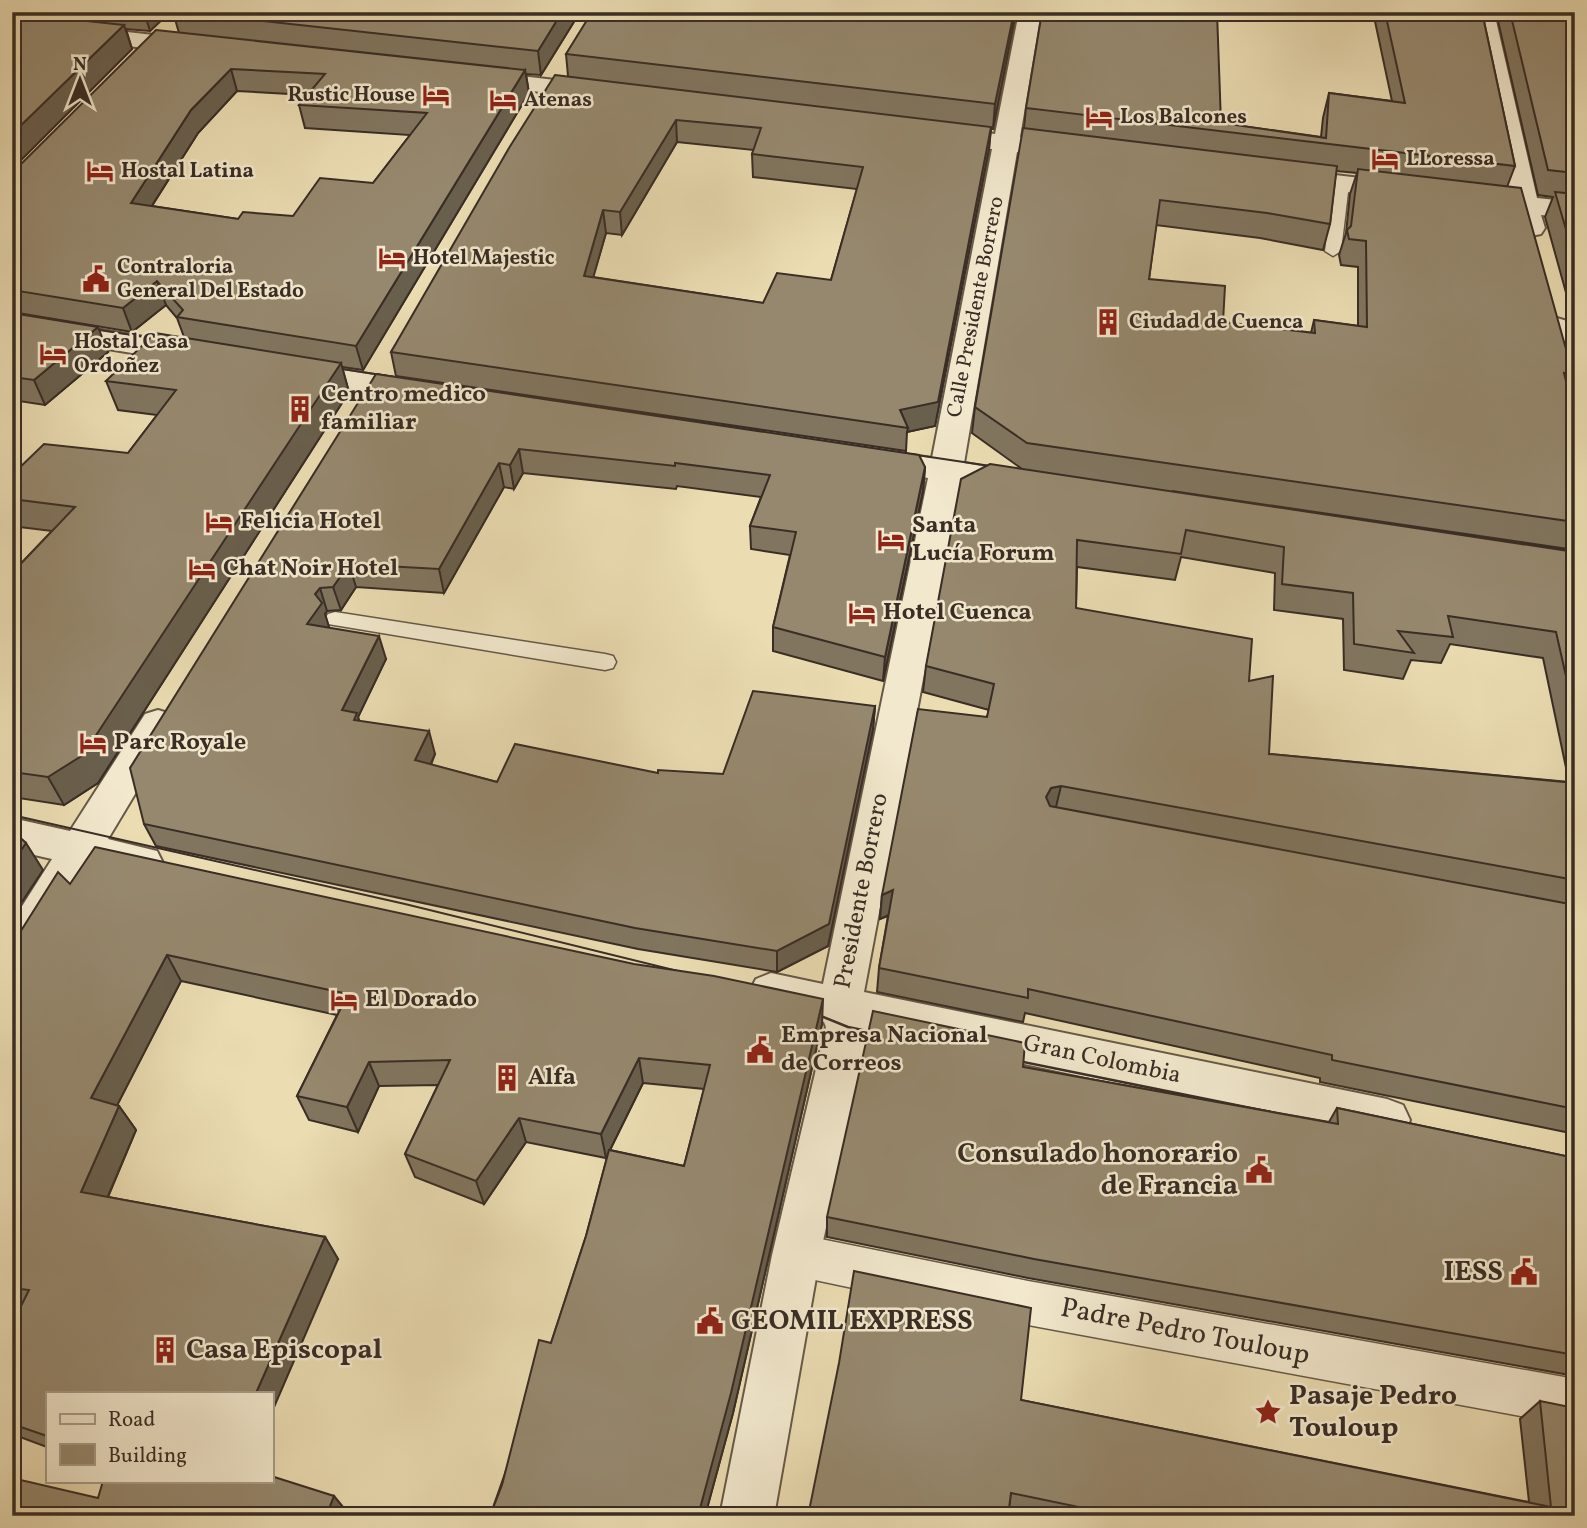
<svg xmlns="http://www.w3.org/2000/svg" width="1587" height="1528" font-family="Vollkorn,serif">
	<style>
		.lines { fill: none; stroke-linecap: round; stroke-linejoin: round }
		.service-casing { stroke: #665948; stroke-width: 3 }
		.pedestrian-casing { stroke: #665948; stroke-width: 3 }
		.minor-casing { stroke: #665948; stroke-width: 4 }
		.service { fill: #f2e8cd; fill-rule: evenodd }
		.pedestrian { fill: #f2e8cd; fill-rule: evenodd }
		.minor { fill: #f2e8cd; fill-rule: evenodd }
		.tram-far1 { stroke: #392d25; stroke-width: 2 }
		.tram { stroke: #392d25; stroke-width: 2.5 }
		.wall { fill: #81755f; stroke: #392d25; stroke-width: 2; fill-rule: evenodd }
		.shaded-wall { fill: #695f4d; stroke: #392d25; stroke-width: 2 }
		.building { fill: #96886e; stroke: #392d25; stroke-width: 2; fill-rule: evenodd }
		.labels { text-anchor: middle; dominant-baseline: central; stroke-width: 5; stroke-linejoin: round; paint-order: stroke }
		.far-poi-label { font-size: 21px; font-weight: bold; fill: #392d25; stroke: #f2e8cd; text-anchor: start }
		.far-street-label { font-size: 21px; fill: #392d25; stroke: #f2e8cd }
		.poi-label { font-size: 24px; font-weight: bold; fill: #392d25; stroke: #f2e8cd; text-anchor: start }
		.street-label { font-size: 24px; fill: #392d25; stroke: #f2e8cd }
		.near-poi-label { font-size: 28px; font-weight: bold; fill: #392d25; stroke: #f2e8cd; text-anchor: start }
		.near-street-label { font-size: 28px; fill: #392d25; stroke: #f2e8cd }
	</style>
	<rect width="100%" height="100%" fill="#ebdcb2"/>
	<filter id="stains"><feTurbulence type="fractalNoise" baseFrequency=".00286" numOctaves="4"/><feColorMatrix values="0 0 0 0 .2 0 0 0 0 .09 0 0 0 0 .02 0 0 0 .5 -.17"/></filter>
	<radialGradient id="worn" r=".72"><stop offset=".6" stop-color="#630" stop-opacity="0"/><stop offset="1" stop-color="#630" stop-opacity=".3"/></radialGradient>
	<g class="lines">
		<defs>
			<g id="service">
				<polygon points="1341,179 1349,184 1341,251 1333,256 1325,251 1333,184"/>
				<polygon points="335,612 605,654 613,656 616,662 613,668 605,670 328,624 325,619 328,614"/>
			</g>
			<polygon id="pedestrian" points="796,1234 1028,1281 1575,1379 1575,1426 1028,1325 796,1276 780,1270 774,1255 780,1240"/>
			<g id="minor">
				<polygon points="1019,12 1041,12 1020,137 1079,146 1083,151 1079,156 1070,159 1017,152 964,463 1034,475 1038,482 1034,489 1022,493 960,483 864,992 1387,1099 1403,1105 1410,1120 1403,1135 1387,1141 869,1031 820,1255 774,1516 720,1516 772,1255 826,1027 824,1022 756,1005 749,992 756,979 771,973 823,984 928,478 863,467 858,460 863,453 874,450 932,458 992,149 930,139 926,134 930,129 939,126 995,134"/>
				<polygon points="1472,12 1494,12 1537,198 1575,202 1575,218 1541,215 1545,228 1541,234 1531,236 1521,234 1514,212 1465,206 1461,200 1465,194 1474,192 1510,196"/>
				<polygon points="12,19 198,40 206,42 210,47 206,52 198,54 12,33"/>
				<polygon points="477,71 598,85 607,87 610,92 607,97 598,99 468,83 465,78 468,73"/>
				<polygon points="1283,169 1404,183 1413,185 1417,191 1413,197 1404,199 1274,183 1270,177 1274,171"/>
				<polygon points="12,315 192,345 203,348 207,354 203,360 192,363 12,333"/>
				<polygon points="1557,318 1567,321 1575,338 1575,401 1564,399 1560,392 1542,327 1547,321"/>
				<polygon points="293,362 424,383 435,385 439,392 435,399 424,401 282,377 278,371 282,365"/>
				<polygon points="158,710 171,714 177,724 108,839 157,851 163,863 157,875 143,879 90,868 27,972 12,977 12,922 52,859 12,850 12,818 70,831 145,714"/>
			</g>
		</defs>
		<use href="#service" class="service-casing"/>
		<use href="#pedestrian" class="pedestrian-casing"/>
		<use href="#minor" class="minor-casing"/>
		<use href="#service" class="service"/>
		<use href="#pedestrian" class="pedestrian"/>
		<use href="#minor" class="minor"/>
		<g class="tram-far1">
			<polyline points="80,327 170,341"/>
			<polyline points="322,366 395,377"/>
			<polyline points="533,398 1004,468"/>
			<polyline points="12,815 405,904 694,975"/>
			<polyline points="804,1009 815,1014"/>
		</g>
		<g class="tram">
			<polyline points="811,1012 848,1027 887,1035"/>
			<polyline points="1004,1058 1275,1113"/>
		</g>
	</g>
	<g class="wall">
		<polygon points="12,12 170,12 150,31 126,29 132,49 12,169"/>
		<path d="M173 12H580L541 75 526 74 529 93 363 370 342 367 349 392 98 783 64 805 12 797V573L52 531 12 526V475L128 453 157 415 118 410 106 381 184 337 177 318 166 305 132 332 12 312V177L16 173 15 170 179 33ZM237 91 307 95 299 105 305 128 410 135 373 183 293 216 238 219 152 206 198 133Z"/>
		<path d="M1016 12 993 129H991L989 149 935 426 907 432 906 451 396 376 391 352 568 76 566 54ZM677 142 754 150 752 154 753 177 857 189 831 280 763 303 593 277 606 233 622 235Z"/>
		<path d="M1373 12H1482L1515 166 1507 187 1573 374 1567 387 1575 419V550L1172 491 1575 552V1134L1320 1082V1078L1025 1013 1023 1022 877 992 879 968 888 916 880 919 882 895 987 717 989 710 923 692 926 666 1022 469 972 433 975 407 1024 128 1026 108 1221 123 1321 137 1323 118 1329 93 1392 101ZM1336 171 1357 173 1350 194 1346 233 1339 255 1341 265 1358 267V326L1314 320 1311 333 1223 322 1149 279 1156 225 1260 238 1323 250 1330 224ZM1181 557 1275 573 1274 610 1343 619 1344 670 1403 679 1411 660 1441 663 1450 644 1543 658 1569 782 1269 754 1249 681 1076 608 1077 567 1175 580Z"/>
		<polygon points="1496,12 1575,12 1575,325 1545,217 1553,197 1538,195"/>
		<polygon points="12,313 108,352 45,405 12,400"/>
		<polygon points="376,374 925,467 923,491 883,681 773,651 773,627 790,555 751,549 750,526 761,497 677,486 676,489 523,473 514,489 504,487 444,593 356,587 341,610 327,611 325,614 329,628 386,659 358,717 359,721 435,754 431,765 497,782 658,773 723,774 875,706 873,729 828,946 777,972 638,949 156,846 144,824"/>
		<path d="M70 884 822 1024 733 1413 705 1516H490L551 1343 586 1236 608 1154 606 1158 526 1142 484 1204 415 1177 405 1154 438 1085 379 1086 358 1132 309 1120 297 1096 337 1015 181 981 117 1105 119 1106 136 1130 108 1197 325 1237 338 1259 47 1393V1447L12 1434V1324L20 1307 12 1306V945ZM643 1083 704 1089 684 1166 610 1150Z"/>
		<polygon points="1023,1067 1329,1122 1337,1108 1575,1158 1575,1376 1028,1278 827,1237 827,1217"/>
		<polygon points="1021,1400 1529,1502 1520,1419 1540,1401 1575,1516 1040,1516 1009,1509"/>
	</g>
	<g class="shaded-wall">
		<polygon points="144,12 170,12 150,31"/>
		<polygon points="562,12 580,12 541,75 538,51"/>
		<polygon points="1014,12 1016,12 993,129 995,104"/>
		<polygon points="124,25 132,49 12,169 12,134"/>
		<polygon points="231,69 237,91 198,133 139,226 131,203 191,110"/>
		<polygon points="525,70 529,93 363,370 356,346"/>
		<polygon points="676,120 677,142 622,235 620,212"/>
		<polygon points="991,127 989,149 935,426 907,432 908,428 900,410"/>
		<polygon points="603,210 606,233 587,299 584,276"/>
		<polygon points="157,281 166,305 132,332 123,308"/>
		<polygon points="98,327 108,352 45,405 34,380"/>
		<polygon points="341,363 349,392 98,783 64,805 48,777"/>
		<polygon points="519,449 523,473 514,489 510,465"/>
		<polygon points="499,463 504,487 444,593 439,569"/>
		<polygon points="925,467 923,491 883,681 885,657"/>
		<polygon points="349,564 356,587 341,610 333,587"/>
		<polygon points="320,588 327,611 325,614 329,627 315,648 307,624 315,594"/>
		<polygon points="379,636 386,659 358,717 364,736 342,710"/>
		<polygon points="875,706 873,729 828,946 777,972 777,951"/>
		<polygon points="429,731 435,754 422,783 415,760"/>
		<polygon points="1061,786 1055,811 1046,813 1046,797 1051,788"/>
		<polygon points="26,843 43,870 12,917 12,863"/>
		<polygon points="893,890 891,914 880,919 882,895"/>
		<polygon points="167,955 181,981 108,1123 91,1098"/>
		<polygon points="823,999 822,1024 733,1413 705,1516 698,1516"/>
		<polygon points="639,1058 643,1083 606,1158 601,1134"/>
		<polygon points="369,1062 379,1086 358,1132 347,1107"/>
		<polygon points="119,1106 136,1130 100,1215 81,1192"/>
		<polygon points="519,1118 526,1142 484,1204 476,1181"/>
		<polygon points="325,1237 338,1259 271,1414 271,1393 256,1393"/>
		<polygon points="334,1496 348,1513 347,1516 326,1516"/>
	</g>
	<g class="building">
		<polygon points="182,12 562,12 538,51"/>
		<polygon points="592,12 1014,12 995,104 566,54"/>
		<polygon points="1042,12 1217,12 1221,123 1326,138 1329,93 1405,103 1385,12 1482,12 1515,166 1026,108"/>
		<polygon points="1510,12 1575,12 1575,173 1548,170"/>
		<polygon points="12,13 124,25 12,134"/>
		<path d="M156 30 525 70 356 346 177 317 183 310 157 281 123 308 12 290V177L18 171 15 170ZM231 69 325 74 299 105 427 113 373 183 320 178 293 216 243 212 238 219 131 203 191 110Z"/>
		<path d="M555 75 991 127 938 402 900 410 908 428 391 352 509 148ZM676 120 761 128 752 154 863 167 831 280 777 273 763 303 584 276 603 210 620 212Z"/>
		<polygon points="1023,128 1337,166 1330,224 1267,213 1160,200 1149,279 1225,286 1223,322 1315,333 1314,320 1367,327 1366,241 1349,239 1347,230 1351,226 1358,169 1521,188 1573,374 1564,373 1575,419 1575,522 1027,443 975,407"/>
		<polygon points="1555,192 1575,194 1575,260"/>
		<polygon points="12,313 98,327 34,380 12,377"/>
		<polygon points="155,333 341,363 83,755 48,777 12,772 12,573 75,507 12,499 12,475 44,444 128,453 176,390 106,381"/>
		<polygon points="376,374 919,455 925,467 885,657 773,627 796,532 750,526 770,475 675,463 675,466 519,449 510,465 499,463 439,569 349,564 333,587 320,588 315,594 322,603 307,624 379,636 342,710 357,713 354,720 429,731 415,760 497,782 515,744 658,773 658,770 723,774 753,691 875,706 829,924 777,951 635,928 144,824 130,768"/>
		<polygon points="990,464 1575,552 1575,716 1556,632 1448,616 1453,637 1398,631 1414,653 1354,644 1353,593 1282,584 1284,547 1186,530 1181,554 1077,540 1076,608 1252,639 1249,681 1273,676 1269,754 1575,783 1575,880 1061,786 1051,788 1046,797 1050,806 1575,905 1575,1109 1332,1060 1332,1055 1028,989 1028,998 879,968 893,890 882,895 918,709 987,717 994,684 926,666 961,479"/>
		<polygon points="12,830 26,843 12,863"/>
		<polygon points="95,847 634,964 714,976 823,999 731,1393 698,1516 490,1516 502,1485 539,1340 551,1343 586,1236 609,1150 684,1166 710,1065 639,1058 601,1134 519,1118 476,1181 405,1154 450,1060 369,1062 347,1107 297,1096 348,994 167,955 91,1098 119,1106 81,1192 325,1237 256,1393 47,1393 47,1436 12,1424 12,1324 29,1290 12,1288 12,945 58,872 70,884"/>
		<polygon points="873,1011 1025,1043 1023,1067 1338,1124 1337,1108 1575,1158 1575,1355 1034,1259 827,1217"/>
		<polygon points="854,1271 1031,1308 1021,1400 1551,1507 1540,1401 1575,1408 1575,1516 1122,1516 1011,1493 1008,1516 808,1516 839,1363"/>
		<polygon points="271,1476 334,1496 326,1516 12,1516 12,1478 98,1498 103,1481 271,1481"/>
	</g>
	<defs>
		<symbol id="hotel-bare" viewBox="-9 -9 18 18"><path d="M-6-4.5h1.5V1H6V5H4.5V3h-9V5H-6ZM-4 0a1.8 1.8 0 1 1 3.6 0ZM.5 0V-2.5h3Q6-2.5 6 0Z" fill="#8f2418" stroke="#f2e8cd" stroke-width="2.5" paint-order="stroke"/></symbol>
		<symbol id="civic-bare" viewBox="-9 -9 18 18"><path d="M-.6-6.5H3V-4.5H.6V-3L4-1V1h2V6H-6V1h2V-1L-.6-3ZM-1.2 2.5V6h2.4V2.5Z" fill="#8f2418" stroke="#f2e8cd" stroke-width="2.5" paint-order="stroke"/></symbol>
		<symbol id="building-bare" viewBox="-9 -9 18 18"><path d="M-4-6H4V6H1V3H-1V6H-4ZM-2.5-4.3h1.7v1.8h-1.7ZM.8-4.3h1.7v1.8H.8ZM-2.5-1h1.7V.8h-1.7ZM.8-1h1.7V.8H.8Z" fill="#8f2418" stroke="#f2e8cd" stroke-width="2.5" paint-order="stroke"/></symbol>
		<symbol id="sight-bare" viewBox="-9 -9 18 18"><path d="M0-6L1.8-2.2L6-1.7L2.9 1.2L3.7 5.4L0 3.3L-3.7 5.4L-2.9 1.2L-6-1.7L-1.8-2.2Z" fill="#8f2418" stroke="#f2e8cd" stroke-width="2.5" paint-order="stroke"/></symbol>
	</defs>
	<g fill-rule="evenodd">
		<use href="#hotel-bare" x="417" y="76" width="38" height="38"/>
		<use href="#hotel-bare" x="484" y="81" width="38" height="38"/>
		<use href="#hotel-bare" x="1080" y="98" width="38" height="38"/>
		<use href="#hotel-bare" x="1366" y="140" width="38" height="38"/>
		<use href="#hotel-bare" x="81" y="152" width="38" height="38"/>
		<use href="#hotel-bare" x="373" y="239" width="38" height="38"/>
		<use href="#civic-bare" x="77" y="260" width="38" height="38"/>
		<use href="#building-bare" x="1089" y="303" width="38" height="38"/>
		<use href="#hotel-bare" x="34" y="335" width="38" height="38"/>
		<use href="#building-bare" x="281" y="390" width="38" height="38"/>
		<use href="#hotel-bare" x="200" y="503" width="38" height="38"/>
		<use href="#hotel-bare" x="872" y="521" width="38" height="38"/>
		<use href="#hotel-bare" x="183" y="550" width="38" height="38"/>
		<use href="#hotel-bare" x="843" y="594" width="38" height="38"/>
		<use href="#hotel-bare" x="74" y="724" width="38" height="38"/>
		<use href="#hotel-bare" x="325" y="981" width="38" height="38"/>
		<use href="#civic-bare" x="741" y="1031" width="38" height="38"/>
		<use href="#building-bare" x="488" y="1059" width="38" height="38"/>
		<use href="#civic-bare" x="1240" y="1151" width="38" height="38"/>
		<use href="#civic-bare" x="1505" y="1253" width="38" height="38"/>
		<use href="#civic-bare" x="691" y="1302" width="38" height="38"/>
		<use href="#building-bare" x="146" y="1331" width="38" height="38"/>
		<use href="#sight-bare" x="1249" y="1393" width="38" height="38"/>
	</g>
	<g class="labels">
		<g class="far-poi-label">
			<text x="415" y="95" text-anchor="end">Rustic House</text>
			<text x="524" y="100">Atenas</text>
			<text x="1120" y="117">Los Balcones</text>
			<text x="1406" y="159">LLoressa</text>
			<text x="121" y="171">Hostal Latina</text>
			<text x="413" y="258">Hotel Majestic</text>
			<text x="117" y="267">Contraloria<tspan x="117" dy="24">General Del Estado</tspan></text>
			<text x="1129" y="322">Ciudad de Cuenca</text>
			<text x="74" y="342">Hostal Casa<tspan x="74" dy="24">Ordoñez</tspan></text>
		</g>
		<g class="far-street-label">
			<text transform="translate(976 307) rotate(-79)">Calle Presidente Borrero</text>
		</g>
		<g class="poi-label">
			<text x="321" y="395">Centro medico<tspan x="321" dy="28">familiar</tspan></text>
			<text x="240" y="522">Felicia Hotel</text>
			<text x="912" y="526">Santa<tspan x="912" dy="28">Lucía Forum</tspan></text>
			<text x="223" y="569">Chat Noir Hotel</text>
			<text x="883" y="613">Hotel Cuenca</text>
			<text x="114" y="743">Parc Royale</text>
			<text x="365" y="1000">El Dorado</text>
			<text x="781" y="1036">Empresa Nacional<tspan x="781" dy="28">de Correos</tspan></text>
			<text x="528" y="1078">Alfa</text>
		</g>
		<g class="street-label">
			<text transform="translate(862 891) rotate(-79)">Presidente Borrero</text>
			<text transform="translate(1102 1060) rotate(12)">Gran Colombia</text>
		</g>
		<g class="near-poi-label">
			<text x="1238" y="1154" text-anchor="end">Consulado honorario<tspan x="1238" dy="32">de Francia</tspan></text>
			<text x="1503" y="1272" text-anchor="end">IESS</text>
			<text x="731" y="1321">GEOMIL EXPRESS</text>
			<text x="186" y="1350">Casa Episcopal</text>
			<text x="1289" y="1396">Pasaje Pedro<tspan x="1289" dy="32">Touloup</tspan></text>
		</g>
		<g class="near-street-label">
			<text transform="translate(1185 1332) rotate(11)">Padre Pedro Touloup</text>
		</g>
	</g>
	<rect width="1587" height="1528" fill="none" stroke="#ebdcb2" stroke-width="42"/>
	<rect x="14" y="14" width="1559" height="1500" fill="none" stroke="#392d25" stroke-width="3.5"/>
	<rect x="21" y="21" width="1545" height="1486" fill="none" stroke="#392d25" stroke-width="2"/>
	<rect x="46" y="1392" width="228" height="91" fill="#f2e8cd" stroke="#a89d8a" stroke-width="2"/>
	<rect x="60" y="1414" width="35" height="10" fill="#f2e8cd" stroke="#a89d8a" stroke-width="2"/>
	<text x="108" y="1426" font-size="21" fill="#392d25">Road</text>
	<rect x="60" y="1444" width="35" height="21" fill="#96886e" stroke="#a89d8a" stroke-width="2"/>
	<text x="108" y="1462" font-size="21" fill="#392d25">Building</text>
	<g transform="translate(80 80)" stroke="#f2e8cd" stroke-width="5" paint-order="stroke">
	<path d="M0-5L12 26L0 18L-12 26Z" fill="#392d25"/>
	<text y="-10" font-size="19" font-weight="bold" text-anchor="middle" fill="#392d25">N</text>
	</g>
	<rect width="100%" height="100%" filter="url(#stains)"/>
	<rect width="100%" height="100%" fill="url(#worn)"/>
</svg>
